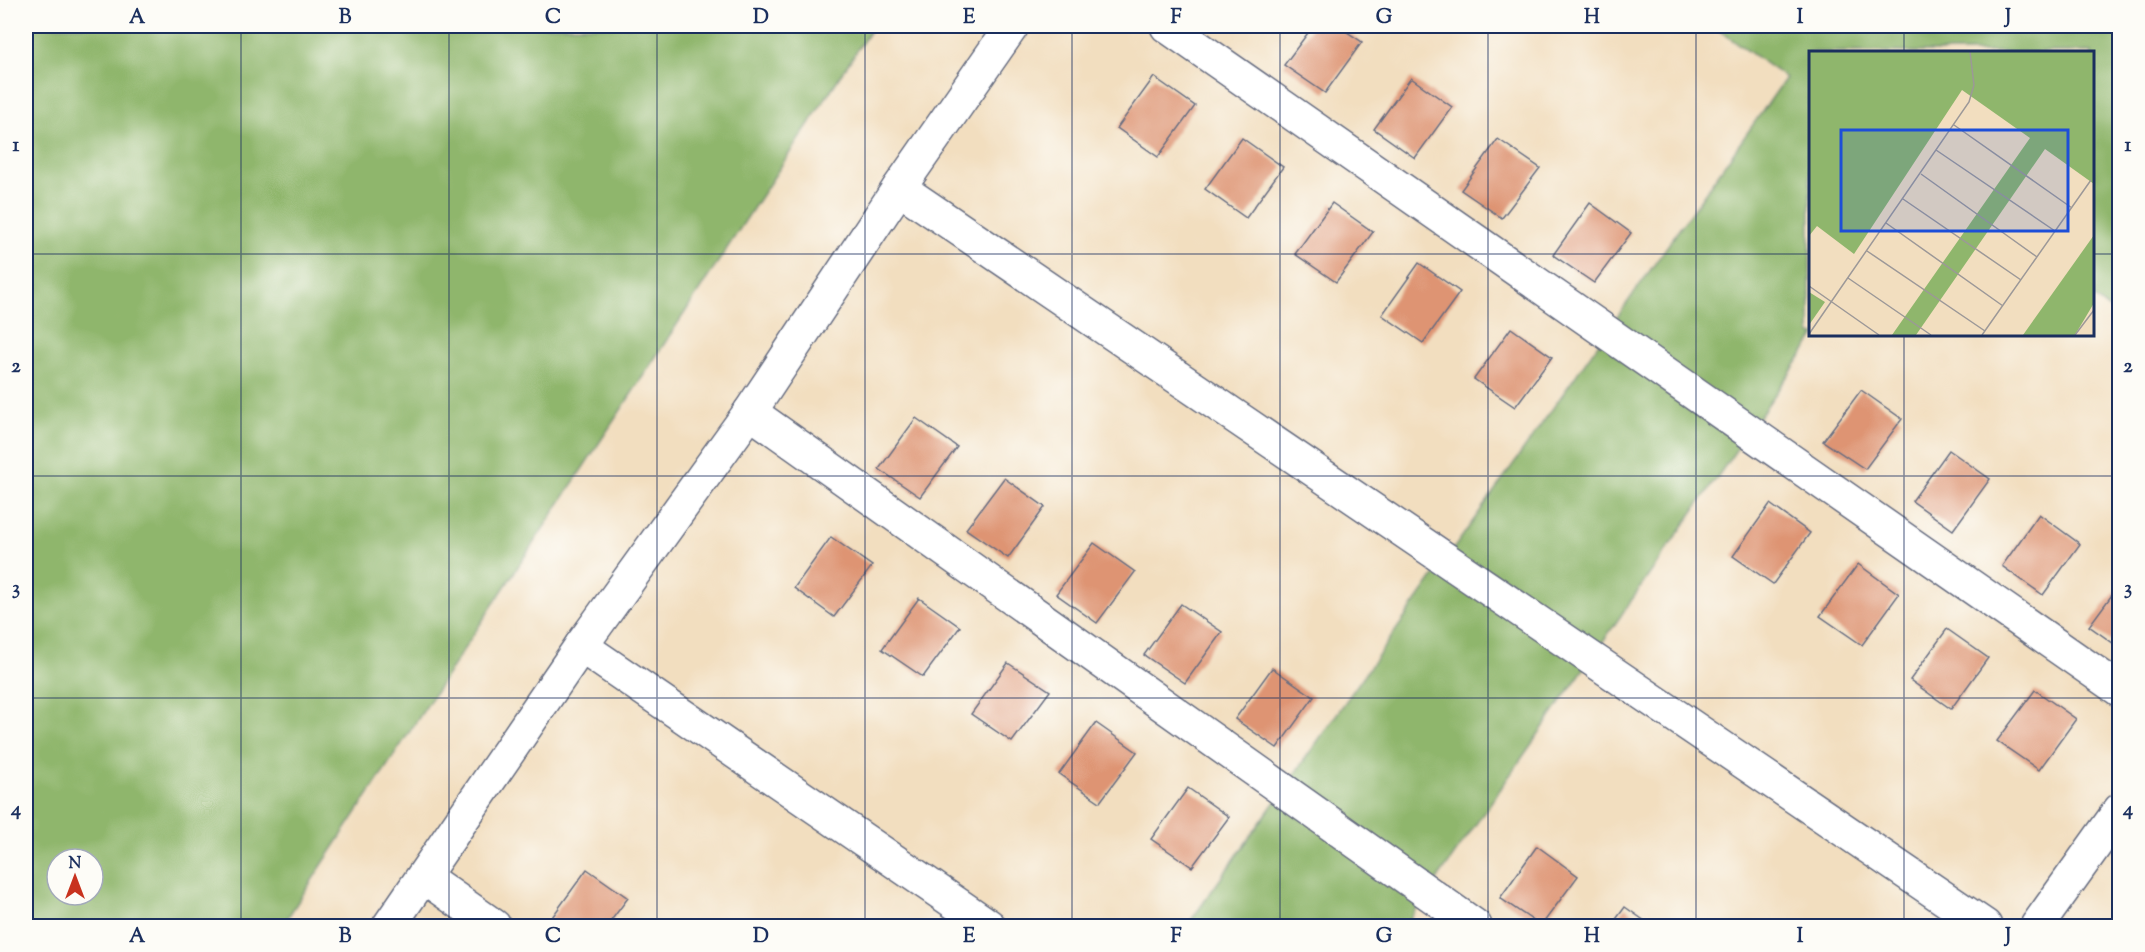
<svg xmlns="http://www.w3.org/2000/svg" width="2145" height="952" font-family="'Sorts Mill Goudy',serif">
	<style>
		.forest { fill: #8fb66c; stroke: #557265; stroke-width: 1.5; fill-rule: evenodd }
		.building { fill: #de9473 }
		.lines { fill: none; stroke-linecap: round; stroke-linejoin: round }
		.street-casing { stroke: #666c80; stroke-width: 36 }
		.street { stroke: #fff; stroke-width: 33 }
		.grid { fill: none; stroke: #1b2f5e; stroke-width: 1.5; stroke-opacity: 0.55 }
		.inset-road { fill: none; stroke: #9c9898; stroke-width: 1.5 }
		.view { fill: #1d4ed8; fill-opacity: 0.15; stroke: #1d4ed8; stroke-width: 3 }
		.inset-edge { fill: none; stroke: #1b2f5e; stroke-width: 3 }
		.neatline { fill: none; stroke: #1b2f5e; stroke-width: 2 }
		.grid-label { font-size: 20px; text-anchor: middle; font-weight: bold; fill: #1b2f5e }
	</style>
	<rect width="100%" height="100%" fill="#fdfcf7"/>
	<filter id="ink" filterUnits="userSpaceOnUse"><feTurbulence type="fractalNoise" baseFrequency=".0167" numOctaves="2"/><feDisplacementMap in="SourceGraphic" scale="12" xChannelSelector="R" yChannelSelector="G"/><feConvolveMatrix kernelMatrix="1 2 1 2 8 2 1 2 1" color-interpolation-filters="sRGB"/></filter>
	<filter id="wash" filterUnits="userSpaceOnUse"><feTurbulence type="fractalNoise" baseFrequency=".008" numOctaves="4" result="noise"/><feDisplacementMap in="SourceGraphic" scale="24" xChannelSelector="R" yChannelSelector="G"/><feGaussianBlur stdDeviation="1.35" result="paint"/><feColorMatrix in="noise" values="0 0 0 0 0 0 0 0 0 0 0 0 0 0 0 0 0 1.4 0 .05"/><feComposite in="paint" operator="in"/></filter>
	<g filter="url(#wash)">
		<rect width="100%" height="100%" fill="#f2debf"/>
		<g class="forest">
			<path d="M26 26H873L282 926H26ZM57 859H93V895H57Z"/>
			<polygon points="1713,26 2119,26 2119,316 2093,297 2092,52 1810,52 1810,334 1816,335 1405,926 1187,926 1786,78"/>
		</g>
		<g id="blocks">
			<g class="building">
				<polygon points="1313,26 1338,26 1362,42 1325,93 1284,65"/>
				<polygon points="1154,77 1195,106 1158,157 1117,128"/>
				<polygon points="1411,78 1452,107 1415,158 1374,129"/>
				<polygon points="1242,138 1283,167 1246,218 1205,189"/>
				<polygon points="1498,139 1540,168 1502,218 1461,190"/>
				<polygon points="1332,203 1373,232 1336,282 1295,254"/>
				<polygon points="1590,203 1631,233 1594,283 1553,255"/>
				<polygon points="1419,263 1460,292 1423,343 1382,315"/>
				<polygon points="1511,328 1552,357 1515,407 1474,379"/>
				<polygon points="1861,390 1902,419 1865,469 1823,441"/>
				<polygon points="916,418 957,447 920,497 879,469"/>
				<polygon points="1949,450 1990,479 1953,530 1912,501"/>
				<polygon points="1004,478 1045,507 1008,558 966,529"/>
				<polygon points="1770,504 1810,533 1773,584 1733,556"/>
				<polygon points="2039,514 2080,544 2043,595 2002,566"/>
				<polygon points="831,537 872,566 834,617 794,588"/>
				<polygon points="1094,543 1135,572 1097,623 1056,594"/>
				<polygon points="1858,564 1899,594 1862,645 1820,616"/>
				<polygon points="2120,584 2120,648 2089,626"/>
				<polygon points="919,598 960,627 923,677 882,649"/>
				<polygon points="1181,604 1222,632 1185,683 1144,655"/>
				<polygon points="1947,629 1988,658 1951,709 1910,680"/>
				<polygon points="1008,663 1050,691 1012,742 971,714"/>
				<polygon points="1272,668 1314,697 1277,748 1235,719"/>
				<polygon points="2035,690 2076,719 2039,770 1997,741"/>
				<polygon points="1096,723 1137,752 1100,802 1059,774"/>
				<polygon points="1188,788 1229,817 1192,867 1151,839"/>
				<polygon points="1537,846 1578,876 1541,926 1500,898"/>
				<polygon points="587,869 628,898 607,926 559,926 550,920"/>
				<polygon points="1625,907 1652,926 1611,926"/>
			</g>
		</g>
	</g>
	<g filter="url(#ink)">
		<use href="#blocks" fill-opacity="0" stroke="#666c80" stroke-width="1.5"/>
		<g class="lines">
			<defs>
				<g id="street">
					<polyline points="1167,26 2120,690"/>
					<polyline points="899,188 1985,926"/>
					<polyline points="750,412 1475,926"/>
					<polyline points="581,646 989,926"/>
					<polyline points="424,877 494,926"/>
					<polyline points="389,926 581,646 750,412 899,188 1012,26"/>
					<polyline points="2037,926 2120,810"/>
				</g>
			</defs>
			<use href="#street" class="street-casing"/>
			<use href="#street" class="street"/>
		</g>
	</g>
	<path class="grid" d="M241 26V926M449 26V926M657 26V926M865 26V926M1072 26V926M1280 26V926M1488 26V926M1696 26V926M1904 26V52M26 254H1810M2092 254H2120M1904 334V926M26 476H2120M26 698H2120"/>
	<g transform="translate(1809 51)">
		<rect width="285" height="285" fill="#f2debf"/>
		<path d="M0 1H285V133L236 98 107 284H83L221 87 153 39 45 203 8 175 0 185ZM285 184V252L266 284H214ZM0 241 16 251 0 274Z" fill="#8fb66c"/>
		<path class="inset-road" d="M145 74 263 157M127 99 246 180M112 123 228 206M94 148 212 229M77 172 194 255M58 200 176 280M39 227 122 284M0 235 70 284M0 283 160 51 165 34 161 1M173 284 282 129M266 284 285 259"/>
		<path class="view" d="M32 79H259V180H32Z"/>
		<rect width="285" height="285" class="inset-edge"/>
	</g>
	<rect width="2145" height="952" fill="none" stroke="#fdfcf7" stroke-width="66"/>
	<g transform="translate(75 877)"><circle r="28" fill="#fdfcf7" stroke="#a3aaba" stroke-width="1.5"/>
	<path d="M0-4.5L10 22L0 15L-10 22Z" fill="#c8321e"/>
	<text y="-9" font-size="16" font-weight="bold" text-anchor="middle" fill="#1b2f5e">N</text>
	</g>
	<rect x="33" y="33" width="2079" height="886" class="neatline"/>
	<g class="grid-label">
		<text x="137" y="23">A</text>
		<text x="345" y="23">B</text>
		<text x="553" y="23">C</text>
		<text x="761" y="23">D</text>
		<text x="969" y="23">E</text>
		<text x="1176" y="23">F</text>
		<text x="1384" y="23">G</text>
		<text x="1592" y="23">H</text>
		<text x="1800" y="23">I</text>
		<text x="2008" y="23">J</text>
		<text x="16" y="151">1</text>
		<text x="2128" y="151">1</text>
		<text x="16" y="372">2</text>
		<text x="2128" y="372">2</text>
		<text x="16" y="594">3</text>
		<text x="2128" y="594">3</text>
		<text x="16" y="815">4</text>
		<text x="2128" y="815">4</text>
		<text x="137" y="942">A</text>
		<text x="345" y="942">B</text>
		<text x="553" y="942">C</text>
		<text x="761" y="942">D</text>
		<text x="969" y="942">E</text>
		<text x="1176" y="942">F</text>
		<text x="1384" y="942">G</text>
		<text x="1592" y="942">H</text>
		<text x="1800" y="942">I</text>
		<text x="2008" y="942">J</text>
	</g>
</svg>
